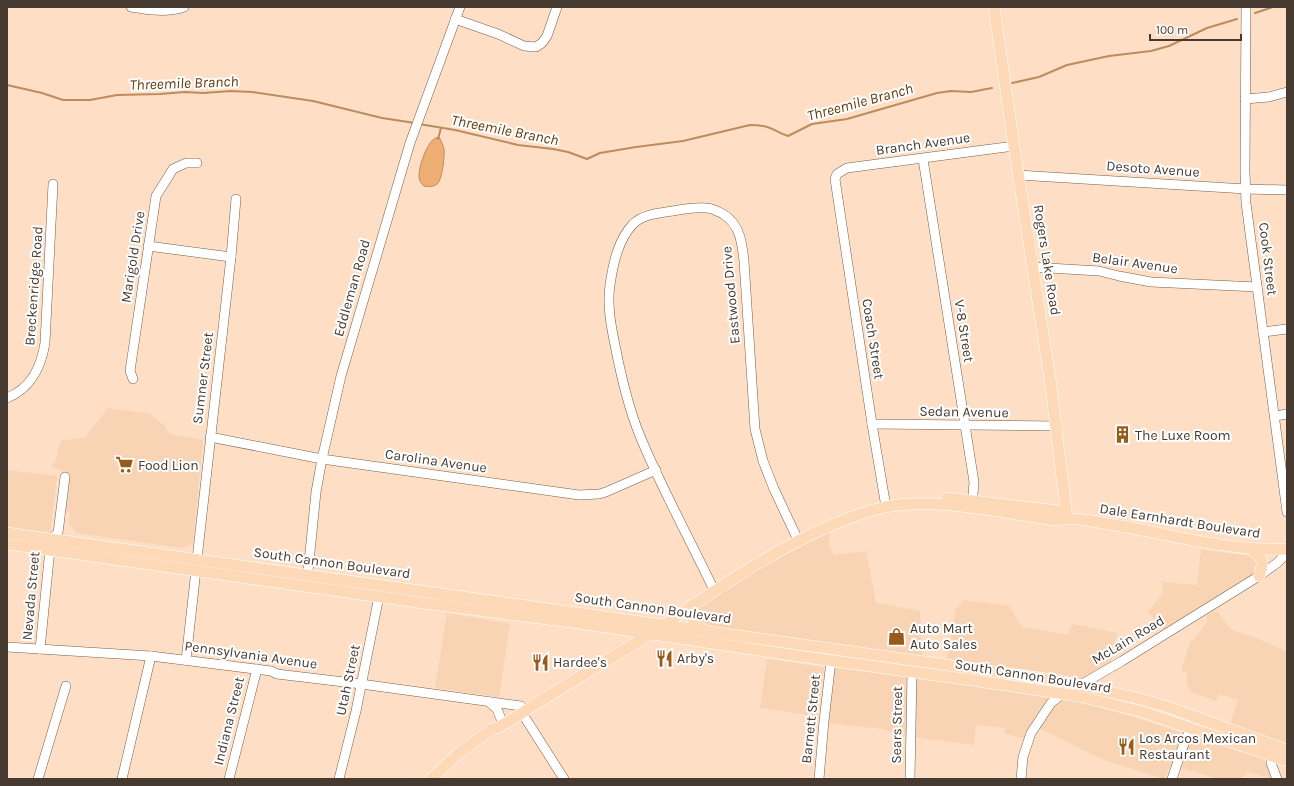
<svg xmlns="http://www.w3.org/2000/svg" width="1294" height="786" font-family="Karla,sans-serif">
	<style>
		.built { fill: #f8d3b4 }
		.water { fill: #efaf73; stroke: #bc8c5f }
		.lines { fill: none; stroke-linecap: round; stroke-linejoin: round }
		.stream { stroke: #bc8c5f; stroke-width: 2 }
		.minor-casing { stroke: #785e47; stroke-width: 10 }
		.major-casing { stroke: #fff; stroke-width: 12 }
		.minor { stroke: #fff; stroke-width: 9 }
		.major { stroke: #fdd9b8; stroke-width: 11 }
		.labels { text-anchor: middle; dominant-baseline: central; stroke-width: 4; stroke-linejoin: round; paint-order: stroke }
		.street-label { font-size: 14px; fill: #463a30; stroke: #fff }
		.poi-label { font-size: 14px; fill: #463a30; stroke: #fff; text-anchor: start }
		.water-label { font-size: 15px; font-style: italic; fill: #633a0b; stroke: #fff }
	</style>
	<rect width="100%" height="100%" fill="#fedfc5"/>
	<g class="built">
		<polygon points="108,408 150,414 165,426 169,434 203,440 193,543 183,548 76,533 69,523 70,512 64,511 70,474 51,466 56,461 59,445 62,440 85,438"/>
		<polygon points="7,470 57,476 50,533 7,527"/>
		<polygon points="830,531 829,545 834,555 866,551 876,603 920,611 922,656 819,642 712,626 701,623 696,620 695,613 699,606 757,570"/>
		<polygon points="1201,549 1255,557 1259,562 1257,572 1164,630 1148,612 1163,593 1162,582 1197,585"/>
		<polygon points="964,600 1009,606 1022,627 1068,635 1072,624 1117,633 1111,663 1081,680 946,663 956,608"/>
		<polygon points="1217,611 1230,629 1259,639 1287,652 1287,745 1230,725 1238,700 1219,694 1216,701 1191,692 1187,685 1187,672 1182,672 1182,667 1191,640 1194,640 1207,622 1207,615"/>
		<polygon points="447,613 510,624 499,697 435,688"/>
		<polygon points="767,659 824,667 817,716 760,708"/>
		<polygon points="835,668 1013,690 1067,699 1102,707 1264,759 1271,778 1248,772 1241,779 1218,779 1171,765 1164,779 1104,760 1043,730 1031,726 1024,739 1004,733 1006,728 976,725 974,745 906,736 882,729 827,723"/>
	</g>
	<path class="water" d="M439 137C441 141 443 145 444 149 445 155 442 181 437 184 433 187 429 187 424 186 423 185 421 183 420 181 416 173 425 149 431 142 433 139 435 138 439 137Z"/>
	<g class="lines">
		<g class="stream">
			<polyline points="1255,13 1273,7"/>
			<polyline points="1012,83 1039,77 1067,65 1109,56 1151,51 1169,46 1207,28 1237,19"/>
			<polyline points="7,85 42,93 63,100 90,100 117,95 160,94 185,92 203,93 231,91 252,92 313,101 382,118 415,123"/>
			<path d="M419 124 455 130 518 145 553 149 568 152 587 159 600 153 636 147 683 141 750 125C756 125 763 125 770 128 776 130 781 134 788 136L812 124 847 119 937 93 951 91 971 92 992 88"/>
			<polyline points="438,139 441,128"/>
		</g>
		<defs>
			<g id="minor">
				<path d="M131 7C149 10 167 13 184 7"/>
				<polyline points="1246,7 1245,171 1246,203 1287,512"/>
				<polyline points="455,19 498,34 524,46 536,47 542,43 547,36 557,7"/>
				<polyline points="1245,99 1269,97 1287,92"/>
				<polyline points="923,159 974,482 972,507"/>
				<polyline points="1018,175 1246,189 1287,190"/>
				<polyline points="148,246 231,257"/>
				<polyline points="1032,267 1099,271 1119,276 1151,282 1257,287"/>
				<polyline points="1263,332 1287,329"/>
				<polyline points="133,379 130,371 156,196 173,169 186,163 197,163"/>
				<path d="M7 398C31 388 41 368 45 343L53 184"/>
				<polyline points="1275,416 1287,414"/>
				<polyline points="872,424 1057,426"/>
				<polyline points="210,437 322,459 579,495 599,494 606,492 656,470"/>
				<polyline points="886,507 872,424 835,179 837,174 847,168 1014,146"/>
				<polyline points="197,559 231,257 236,199"/>
				<polyline points="307,582 316,492 322,459 341,376 410,143 460,7"/>
				<path d="M712 586C688 536 661 487 640 436 628 407 621 376 615 345 611 326 607 305 610 285 613 264 618 240 633 224 643 214 660 213 673 211 684 209 695 207 706 208 712 208 717 211 723 214 740 224 742 243 744 261L755 429 763 461 774 489 798 540"/>
				<polyline points="7,647 151,656 271,671 277,674 361,684 521,706"/>
				<polyline points="40,649 51,539 58,533 65,477"/>
				<polyline points="186,660 196,570"/>
				<polyline points="489,702 497,709 501,719"/>
				<polyline points="522,713 564,779"/>
				<polyline points="1275,750 1271,763 1277,779"/>
				<polyline points="38,779 66,686"/>
				<polyline points="122,779 151,656"/>
				<polyline points="229,779 257,669"/>
				<polyline points="339,779 356,711 380,591"/>
				<polyline points="819,779 824,721 831,661"/>
				<polyline points="910,779 912,672"/>
				<polyline points="1021,779 1023,757 1031,733 1051,703 1063,693 1072,690 1122,661 1259,576 1277,563 1287,553"/>
				<polyline points="1172,779 1182,749 1191,727"/>
			</g>
			<g id="major">
				<polyline points="994,7 1014,146 1050,379 1067,518"/>
				<polyline points="947,498 1058,511 1067,518"/>
				<polyline points="7,533 1061,681 1136,698 1165,706 1287,750"/>
				<polyline points="7,544 431,604 579,623 798,656 971,680 1078,696 1143,712 1287,761"/>
				<path d="M1251 549C1262 559 1265 560 1259 576"/>
				<path d="M694 604C689 619 692 622 704 630"/>
				<path d="M431 779 458 754 492 729 499 727 519 715C561 687 606 662 650 634 706 597 761 557 823 529 843 520 863 512 885 507 938 497 1003 513 1056 520 1075 516 1095 522 1114 525 1171 534 1229 552 1287 549"/>
			</g>
		</defs>
		<use href="#minor" class="minor-casing"/>
		<use href="#major" class="major-casing"/>
		<use href="#minor" class="minor"/>
		<use href="#major" class="major"/>
	</g>
	<defs>
		<symbol id="building-bare" viewBox="-9 -9 18 18"><path d="M-4-6H4V6H1V3H-1V6H-4ZM-2.5-4.3h1.7v1.8h-1.7ZM.8-4.3h1.7v1.8H.8ZM-2.5-1h1.7V.8h-1.7ZM.8-1h1.7V.8H.8Z" fill="#975c1c" stroke="#fff" stroke-width="2.5" paint-order="stroke"/></symbol>
		<symbol id="supermarket-bare" viewBox="-9 -9 18 18"><path d="M-6-5.5h2.5l.6 2H6L4.5 2H-2.5L-4.4-4H-6ZM-1.5 3.2a1.3 1.3 0 1 0 .1 0ZM3 3.2a1.3 1.3 0 1 0 .1 0Z" fill="#975c1c" stroke="#fff" stroke-width="2.5" paint-order="stroke"/></symbol>
		<symbol id="shop-bare" viewBox="-9 -9 18 18"><path d="M-5-2.5h2.3a2.7 3.5 0 0 1 5.4 0H5L5.5 6h-11ZM-1.5-2.5h3a1.5 2.3 0 0 0-3 0Z" fill="#975c1c" stroke="#fff" stroke-width="2.5" paint-order="stroke"/></symbol>
		<symbol id="restaurant-bare" viewBox="-9 -9 18 18"><path d="M-5-6h1v4h1v-4h1v4h1v-4h1v5L-1.5 .5V6h-2V.5L-5-1ZM5-6V6H3V1.5H1.5Q1.5-4 5-6Z" fill="#975c1c" stroke="#fff" stroke-width="2.5" paint-order="stroke"/></symbol>
	</defs>
	<g fill-rule="evenodd">
		<use href="#building-bare" x="1110" y="422" width="25" height="25"/>
		<use href="#supermarket-bare" x="112" y="452" width="25" height="25"/>
		<use href="#shop-bare" x="884" y="624" width="25" height="25"/>
		<use href="#restaurant-bare" x="652" y="646" width="25" height="25"/>
		<use href="#restaurant-bare" x="528" y="650" width="25" height="25"/>
		<use href="#restaurant-bare" x="1114" y="734" width="25" height="25"/>
	</g>
	<g class="labels">
		<g class="street-label">
			<text transform="translate(923 144) rotate(-8)">Branch Avenue</text>
			<text transform="translate(1153 169) rotate(4)">Desoto Avenue</text>
			<text transform="translate(133 257) rotate(-81)">Marigold Drive</text>
			<text transform="translate(1268 259) rotate(83)">Cook Street</text>
			<text transform="translate(1047 260) rotate(81)">Rogers Lake Road</text>
			<text transform="translate(1135 263) rotate(8)">Belair Avenue</text>
			<text transform="translate(34 286) rotate(-86)">Breckenridge Road</text>
			<text transform="translate(352 288) rotate(-74)">Eddleman Road</text>
			<text transform="translate(731 295) rotate(-95)">Eastwood Drive</text>
			<text transform="translate(964 331) rotate(81)">V-8 Street</text>
			<text transform="translate(873 339) rotate(81)">Coach Street</text>
			<text transform="translate(203 378) rotate(-83)">Sumner Street</text>
			<text transform="translate(964 412) rotate(1)">Sedan Avenue</text>
			<text transform="translate(436 461) rotate(8)">Carolina Avenue</text>
			<text transform="translate(1180 521) rotate(9)">Dale Earnhardt Boulevard</text>
			<text transform="translate(332 563) rotate(8)">South Cannon Boulevard</text>
			<text transform="translate(31 596) rotate(-85)">Nevada Street</text>
			<text transform="translate(653 608) rotate(8)">South Cannon Boulevard</text>
			<text transform="translate(1128 640) rotate(-31)">McLain Road</text>
			<text transform="translate(251 655) rotate(8)">Pennsylvania Avenue</text>
			<text transform="translate(1033 676) rotate(9)">South Cannon Boulevard</text>
			<text transform="translate(348 680) rotate(-78)">Utah Street</text>
			<text transform="translate(811 719) rotate(-84)">Barnett Street</text>
			<text transform="translate(229 721) rotate(-76)">Indiana Street</text>
			<text transform="translate(897 725) rotate(-89)">Sears Street</text>
		</g>
		<g class="poi-label">
			<text x="1135" y="435">The Luxe Room</text>
			<text x="138" y="465">Food Lion</text>
			<text x="910" y="628">Auto Mart<tspan x="910" dy="16">Auto Sales</tspan></text>
			<text x="677" y="658">Arby's</text>
			<text x="553" y="662">Hardee's</text>
			<text x="1139" y="738">Los Arcos Mexican<tspan x="1139" dy="16">Restaurant</tspan></text>
		</g>
		<g class="water-label">
			<text transform="translate(184 83) rotate(-2)">Threemile Branch</text>
			<text transform="translate(860 102) rotate(-15)">Threemile Branch</text>
			<text transform="translate(505 130) rotate(11)">Threemile Branch</text>
		</g>
	</g>
	<rect width="1294" height="786" fill="none" stroke="#463a30" stroke-width="16"/>
	<path d="M1150 34v6h91v-6" fill="none" stroke="#463a30" stroke-width="2"/>
	<text x="1156" y="34" font-size="12" fill="#463a30" stroke="#ffffff" stroke-width="3" paint-order="stroke">100 m</text>
</svg>
